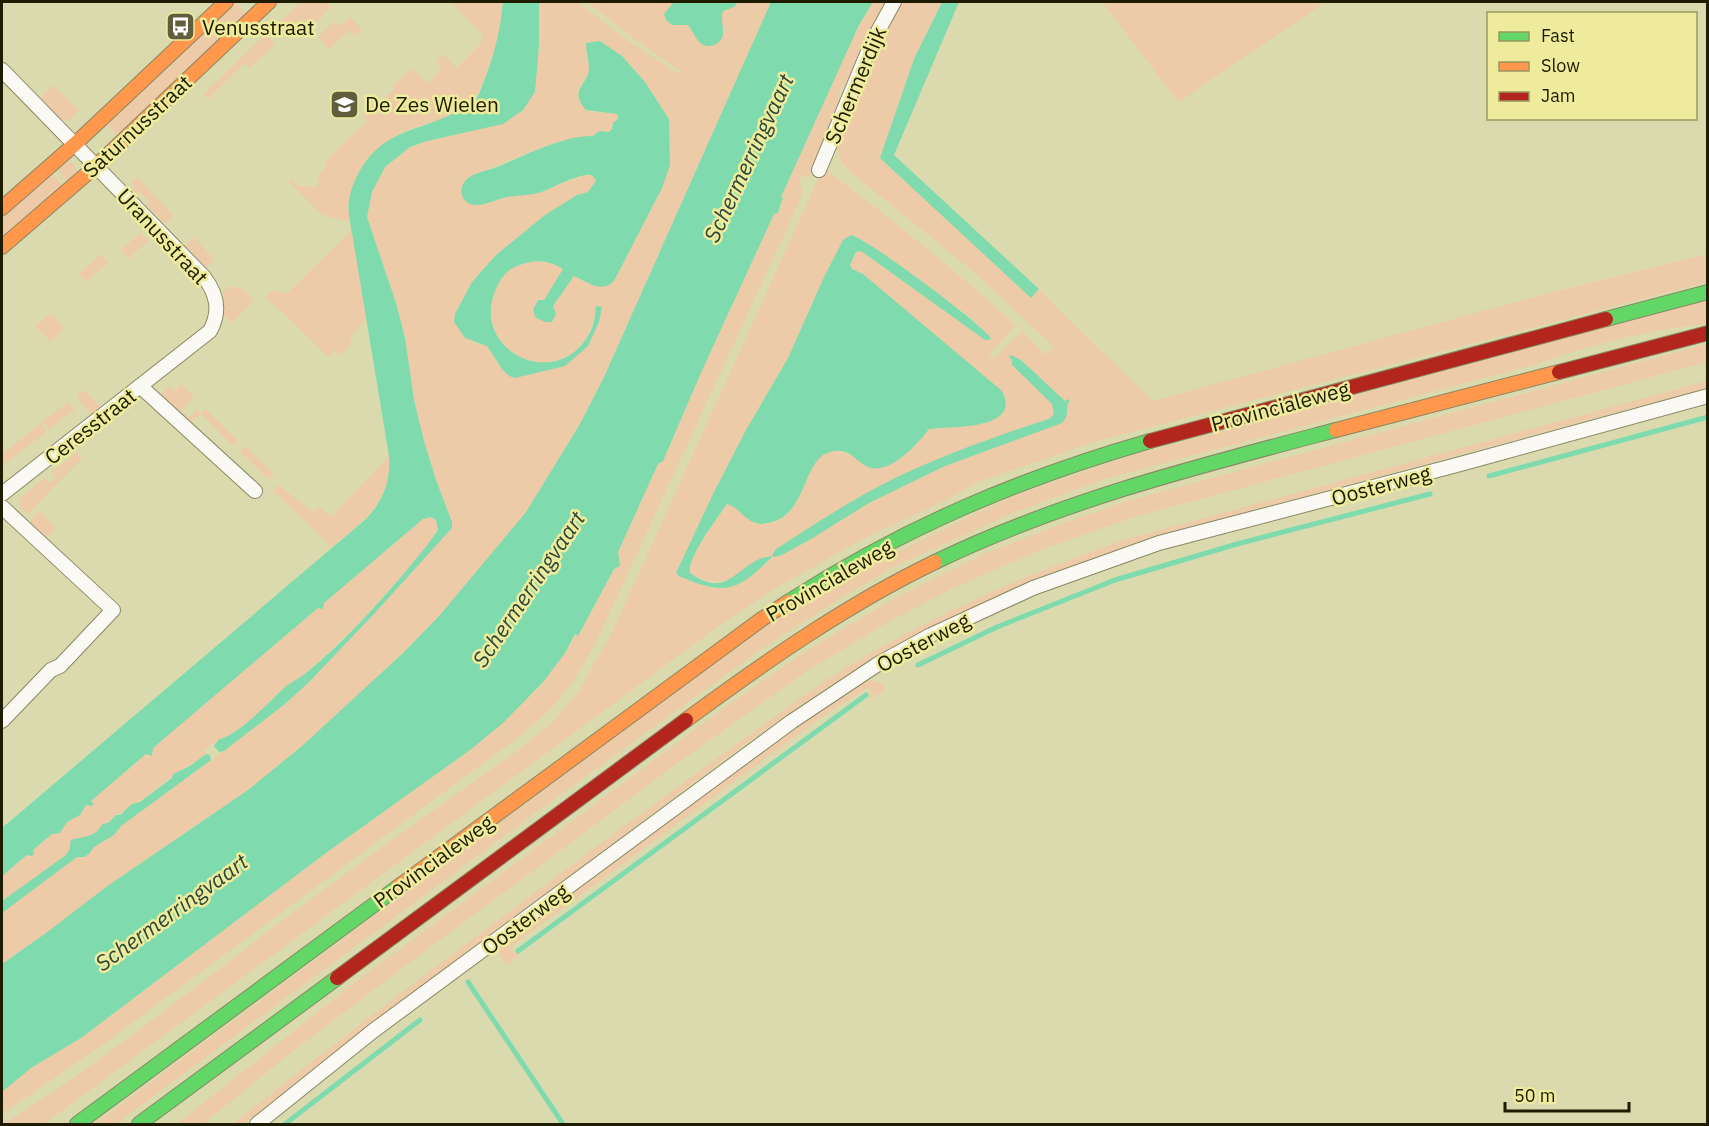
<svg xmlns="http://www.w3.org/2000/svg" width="1709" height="1126" font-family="'IBM Plex Sans',sans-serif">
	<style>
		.green { fill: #edcba8; fill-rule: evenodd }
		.water { fill: #7fdbae }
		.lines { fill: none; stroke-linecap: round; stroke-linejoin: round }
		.stream { stroke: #7fdbae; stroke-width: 5 }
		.street-casing { stroke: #888863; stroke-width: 16 }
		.fast-casing { stroke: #888863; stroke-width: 16 }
		.slow-casing { stroke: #888863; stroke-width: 16 }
		.jam-casing { stroke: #888863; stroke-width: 16 }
		.street { stroke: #faf9f3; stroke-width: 14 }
		.fast { stroke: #63d668; stroke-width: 14 }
		.slow { stroke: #ff974d; stroke-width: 14 }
		.jam { stroke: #b3261e; stroke-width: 14 }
		.labels { text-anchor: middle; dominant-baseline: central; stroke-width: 5; stroke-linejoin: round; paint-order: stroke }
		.poi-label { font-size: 21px; fill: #1d1b00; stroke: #eeec9c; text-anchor: start }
		.street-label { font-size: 21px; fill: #1d1b00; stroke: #eeec9c }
		.water-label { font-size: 22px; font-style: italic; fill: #2a463b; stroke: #eeec9c }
	</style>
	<rect width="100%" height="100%" fill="#dbdaaf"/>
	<g class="green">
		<polygon points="235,2 247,15 118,137 105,123"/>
		<polygon points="301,2 326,2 331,7 310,28 301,19 280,38 272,29"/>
		<polygon points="451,2 503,2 498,44 476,99 466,107 444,118 402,132 382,145 362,167 348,207 350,222 323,215 288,181 290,179 299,186 316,187 318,183 317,176 328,165 324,162 367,121 362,114 376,101 380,105 380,102 394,89 396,90 393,85 413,68 427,83 442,69 436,62 443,54 456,68 481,43 483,35"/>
		<path d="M539 2H577L630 42 677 73 682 72 640 43 587 2H674L664 14 672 25H688C697 37 703 52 719 42 722 32 720 18 723 10L734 7 738 2H771L604 377 580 424 526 512 440 615 356 699 302 746 248 790 106 887 46 933 2 964V908L224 751 264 718 402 582 450 516 436 480 424 441 414 400 405 338 396 303 367 217 372 192 385 167 410 147 427 141 503 124 535 92 539 45ZM586 49 657 103 669 119 671 153 662 188 614 281C602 293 587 282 574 276L553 306 544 301 563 269C547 260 532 259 515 267 506 271 499 280 495 290 471 354 562 395 591 328 594 322 595 313 596 306L602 307 599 322 588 346 544 370 522 376 493 357 487 346 473 343 455 314 472 282 496 255 545 215 577 195 588 192 596 181 592 175H586L532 194 506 197 484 205 470 203 461 193 465 180 471 176C500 164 565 135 593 136L599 131 609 132 612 129V125L618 119 617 114 591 112 583 107 578 90 589 72Z"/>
		<path d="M873 2H890L851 80 842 87 838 95 841 97 844 94 817 163 808 178 802 175 800 180 802 196 606 621C582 672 566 699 521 735L105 1043 2 1114V1092L31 1068 81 1038 326 853 470 750 503 723 544 681 565 653 615 569 619 566 618 552 658 464 663 461 700 375 774 214 778 213 782 206 781 197 859 25Z"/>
		<path d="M898 2H942L914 59 880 158 1031 297 1039 289 1063 314 1153 401 1545 294 1707 254V282L1097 441 981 481 940 503 863 539 769 592 712 631 44 1124H3C101 1064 190 990 282 921 359 863 438 807 517 751L554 721 577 694 613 630 823 168C890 217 953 269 1015 324V327L989 354 994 359 1022 331 1045 355 1054 347 974 272 848 170C838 158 836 149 838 133ZM844 240 873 247 970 317 991 338 985 340 861 251 856 252 850 266 852 269 863 274 1004 396V410L929 429 915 446 900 459 866 466C854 455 830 441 817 460 802 481 798 525 762 524 747 524 740 507 727 504 718 517 686 559 690 573 695 577 701 579 707 580 739 587 742 562 767 558L768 563C728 591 726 596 679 576L676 573 746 430 788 358 824 277Z"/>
		<polygon points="1102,2 1326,2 1180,101 1175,98"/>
		<polygon points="350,17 362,30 355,36 348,30 348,32 329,49 318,37 334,21 339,26"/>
		<polygon points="266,34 275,44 250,68 245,63 208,99 203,94"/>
		<polygon points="53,85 79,110 68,121 62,120 41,100 41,97"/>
		<polygon points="68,161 75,165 77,173 69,182 56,167"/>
		<polygon points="51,172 63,187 2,240 2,214"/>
		<polygon points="137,177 174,216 165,224 146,205 149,201 140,192 136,194 132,190 135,187 131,183"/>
		<polygon points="352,230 367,320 350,337 352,342 341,355 334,350 330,358 266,297 272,290 287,293"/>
		<polygon points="141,232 148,241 128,259 121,250"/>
		<polygon points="194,237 214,259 206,267 185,246"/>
		<polygon points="101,254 109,262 86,282 79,274"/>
		<polygon points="230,286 243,289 254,300 232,323 224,316 223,292"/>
		<path d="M1707 300V324C1648 329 1587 346 1530 366L1108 478 1015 512 894 567 841 598 763 648 542 808 116 1124H95L753 634 843 578 1009 498 1130 456Z"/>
		<polygon points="51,313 65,328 50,342 35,326"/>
		<polygon points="1707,344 1707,362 1134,517 1043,549 953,588 894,619 809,670 679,762 415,959 297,1048 203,1124 177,1124 353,984 727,706 806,651 895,598 949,571 984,554 1064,523 1127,501"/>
		<path d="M1707 381V388L1173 532C1077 563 984 598 895 647 787 707 689 787 590 861 473 947 357 1033 244 1124H233C345 1034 460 948 576 862 632 820 688 779 745 738 785 709 824 680 866 656 951 607 1034 571 1127 539Z"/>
		<polygon points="181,384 194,396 179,412 161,395 170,386 175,391"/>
		<polygon points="84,390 101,407 90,415 76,396"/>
		<polygon points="68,402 75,410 49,429 43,421"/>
		<polygon points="197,409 201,413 205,409 238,440 233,446 201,414 189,423 180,415 183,412 189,418"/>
		<polygon points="41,423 47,431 5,464 2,460 2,454"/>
		<polygon points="245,446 274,474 269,480 240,452"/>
		<polygon points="77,452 82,458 28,514 19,505 19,499 44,478 50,483 57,477 52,472"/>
		<path d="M389 456C392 502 364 520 332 547L273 491 278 485 314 512 319 507 331 517Z"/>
		<polygon points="39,511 56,527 46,539 29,523"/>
		<path d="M430 517 436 520 438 528 428 544 409 568 356 626 305 674 284 688 252 720 224 738 216 741 204 751 206 754C196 762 184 767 174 775 157 788 137 804 117 815 111 818 110 823 102 824V828L89 837 69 844V850L66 855 2 901V877L27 855 32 856 33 850 52 834H57L67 822 81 813 86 805 94 804 91 801 146 754 151 756 152 748 318 608 322 609 323 603 423 519Z"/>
		<path d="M871 680 883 684 886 690 870 698 871 691 868 688 864 690 819 719 513 945 512 951 520 954 507 965C501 958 497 953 500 944L729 773 860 682Z"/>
	</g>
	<g class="water">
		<path d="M503 2H539V45L535 92 523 110 503 124 427 141 410 147 385 167 372 192 367 217 396 303 405 338 414 400 424 441 436 480 452 522V528L373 615 308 683 285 704 224 751 219 752 214 746 219 739C236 737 269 702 283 689 289 683 298 679 305 674 351 636 391 590 428 544L438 530 436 520 430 517 423 519 324 603 323 609 318 608 153 748 152 756 146 754 91 801 94 804 92 806 86 805 80 815 67 822 60 833 52 834 33 850 34 853 32 856 27 855C17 863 10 869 2 877V828L366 519C383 501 391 481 389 456L349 215C347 201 351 189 357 176 379 132 411 133 450 115 458 111 468 108 474 102 479 96 481 88 484 81 495 53 500 31 503 2Z"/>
		<path d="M674 2H738L734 7 723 11C720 19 724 26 723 35 721 45 707 50 699 42 695 37 692 30 688 25H672L666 20 664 14Z"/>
		<polygon points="771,2 873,2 859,25 781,197 783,197 778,213 774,214 700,375 663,461 658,464 618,552 620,566 614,569 578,636 575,634 565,653 544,681 503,723 470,750 326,853 81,1038 31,1068 2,1092 2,964 46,933 106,887 248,790 302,746 403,653 440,615 526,512 580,424 604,377"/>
		<polygon points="942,2 959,2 894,155 1039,289 1031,298 880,158 914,59"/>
		<path d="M600 41 622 56 645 82 669 119 670 165 662 188 614 281C601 294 588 282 574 276L553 306 556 314 552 322H546L536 318 533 310 538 300H544L563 269C547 259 532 259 515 267 505 271 499 281 495 291 470 354 563 395 592 328 595 321 595 313 596 306L602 307 599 322 588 346 565 366 515 378 509 376 502 369 487 346 465 338 454 322 455 314 472 282 496 255 545 215 577 195 588 192 596 181C594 177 592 174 586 175 573 177 555 186 544 191 532 196 519 195 507 197 495 199 469 215 462 195 460 189 463 183 467 179 475 172 487 171 497 167 524 156 564 135 593 136L599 131 609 132 612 129 613 123 618 119 617 114 586 110C568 90 588 85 589 69 589 60 586 52 586 43Z"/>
		<path d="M851 235C868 239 979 322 991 338L989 340H985L861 251 856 252 850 265 852 269 863 274 1002 391C1023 431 949 426 929 429 918 444 887 478 866 466 852 458 849 447 830 452 804 458 807 510 775 521 771 522 765 524 761 524 746 523 739 507 727 504 718 517 686 559 690 573 726 599 734 569 762 558 765 557 768 557 771 556L772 557C736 592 725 596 679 576L676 573 713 494 746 430 788 358 824 277 843 240Z"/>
		<path d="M1011 355 1021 360 1065 401 1068 399 1070 401C1064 407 1071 414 1062 423L945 466 869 503 811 539 782 555 774 557 772 555 776 549C815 524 854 498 895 478 945 454 996 436 1049 419L1054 414 1052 404 1012 365V360L1009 357Z"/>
		<path d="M206 754 210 755 211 760 121 826 114 835 94 847 89 854 84 857H77L2 913V901L66 855 69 850 71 840C83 836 96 838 102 824L108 823 116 815H120L132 804 140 802 172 778 173 774 190 766Z"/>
	</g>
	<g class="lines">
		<g class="stream">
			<polyline points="1489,476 1708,417"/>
			<polyline points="918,665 997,627 1115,580 1237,544 1430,494"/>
			<polyline points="518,951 866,695"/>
			<polyline points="468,982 563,1124"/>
			<polyline points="285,1124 420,1020"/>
		</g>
		<defs>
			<g id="street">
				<path d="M2 70 204 277C217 294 221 311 210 331L140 386"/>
				<polyline points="819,170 872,42 894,2"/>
				<polyline points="2,494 140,386 255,491"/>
				<polyline points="2,507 113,610 60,666 51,670 2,721"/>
				<polyline points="257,1124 373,1031 791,722 878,664 931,635 1033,588 1159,543 1453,466 1708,396"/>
			</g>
			<g id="fast">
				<polyline points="1606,319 1708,292"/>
				<path d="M935 562C1063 500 1199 466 1336 430"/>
				<path d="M788 602C903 528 1018 479 1150 441"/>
				<polyline points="77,1124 398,887"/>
				<polyline points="139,1124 337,978"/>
			</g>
			<g id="slow">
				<polyline points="2,208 75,144 226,2"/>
				<polyline points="2,247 96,166 269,2"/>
				<polyline points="1336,430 1559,372"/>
				<path d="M686 720C765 662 846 605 935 562"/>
				<polyline points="398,887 762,619 788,602"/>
			</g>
			<g id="jam">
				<polyline points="1559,372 1708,333"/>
				<polyline points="1150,441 1606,319"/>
				<polyline points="337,978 686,720"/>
			</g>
		</defs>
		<use href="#street" class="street-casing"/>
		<use href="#fast" class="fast-casing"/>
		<use href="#slow" class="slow-casing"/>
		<use href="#jam" class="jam-casing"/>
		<use href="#street" class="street"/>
		<use href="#fast" class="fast"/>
		<use href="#slow" class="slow"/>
		<use href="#jam" class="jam"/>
	</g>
	<defs>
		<symbol id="bus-square" viewBox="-11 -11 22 22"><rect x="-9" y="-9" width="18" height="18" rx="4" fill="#605e3d" stroke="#eeec9c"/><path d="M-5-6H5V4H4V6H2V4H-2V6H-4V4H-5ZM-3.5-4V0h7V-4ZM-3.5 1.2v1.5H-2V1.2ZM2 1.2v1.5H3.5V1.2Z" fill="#fff"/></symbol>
		<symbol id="school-square" viewBox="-11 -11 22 22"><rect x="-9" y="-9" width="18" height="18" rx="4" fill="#605e3d" stroke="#eeec9c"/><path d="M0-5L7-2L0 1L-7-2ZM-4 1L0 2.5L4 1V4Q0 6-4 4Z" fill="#fff"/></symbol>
	</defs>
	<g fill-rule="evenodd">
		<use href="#bus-square" x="164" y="10" width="33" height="33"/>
		<use href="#school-square" x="328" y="88" width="33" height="33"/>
	</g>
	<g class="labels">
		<g class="poi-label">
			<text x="202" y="27">Venusstraat</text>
			<text x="365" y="104">De Zes Wielen</text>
		</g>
		<g class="street-label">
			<text transform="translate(855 85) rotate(-67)">Schermerdijk</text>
			<text transform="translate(137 126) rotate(-43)">Saturnusstraat</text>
			<text transform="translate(163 236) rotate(47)">Uranusstraat</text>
			<text transform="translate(1280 406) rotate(-15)">Provincialeweg</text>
			<text transform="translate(90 426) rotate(-38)">Ceresstraat</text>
			<text transform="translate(1381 485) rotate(-15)">Oosterweg</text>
			<text transform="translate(829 580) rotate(-30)">Provincialeweg</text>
			<text transform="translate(923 642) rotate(-28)">Oosterweg</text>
			<text transform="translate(433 861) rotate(-36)">Provincialeweg</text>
			<text transform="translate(525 919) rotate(-37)">Oosterweg</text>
		</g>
		<g class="water-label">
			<text transform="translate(748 158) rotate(-65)">Schermerringvaart</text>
			<text transform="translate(528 589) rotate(-56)">Schermerringvaart</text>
			<text transform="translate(171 912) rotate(-36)">Schermerringvaart</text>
		</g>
	</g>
	<rect width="1709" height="1126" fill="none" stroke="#1d1b00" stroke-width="6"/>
	<rect x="1487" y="12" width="210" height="108" fill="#eeec9c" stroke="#9a985e" stroke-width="1.5"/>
	<rect x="1499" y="32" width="30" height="9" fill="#63d668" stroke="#9a985e" stroke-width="1.5"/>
	<text x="1541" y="42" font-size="18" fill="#1d1b00">Fast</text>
	<rect x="1499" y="62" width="30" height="9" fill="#ff974d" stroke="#9a985e" stroke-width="1.5"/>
	<text x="1541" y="72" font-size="18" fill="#1d1b00">Slow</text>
	<rect x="1499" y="92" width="30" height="9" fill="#b3261e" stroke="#9a985e" stroke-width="1.5"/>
	<text x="1541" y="102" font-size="18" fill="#1d1b00">Jam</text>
	<path d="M1505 1102v9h124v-9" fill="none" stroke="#1d1b00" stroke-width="3"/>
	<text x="1514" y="1102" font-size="18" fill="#1d1b00" stroke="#eeec9c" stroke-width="4.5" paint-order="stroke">50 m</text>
</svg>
